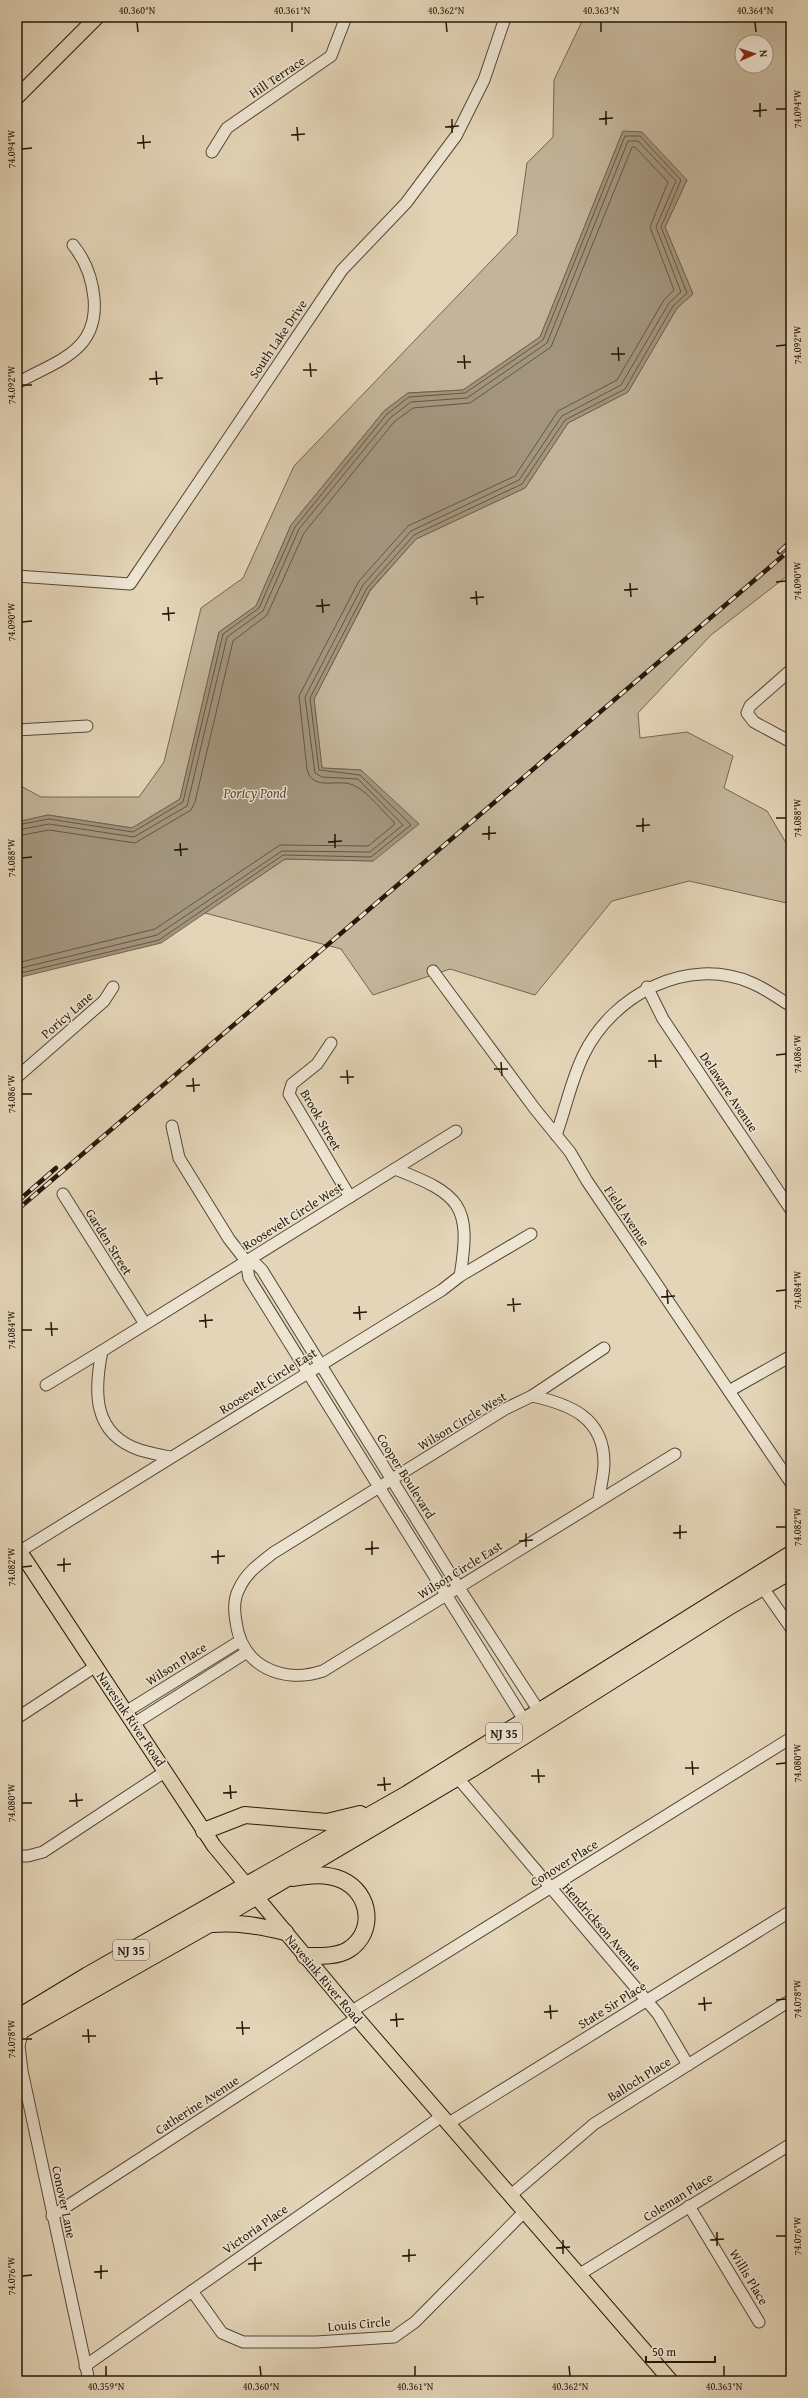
<svg xmlns="http://www.w3.org/2000/svg" width="808" height="2398" font-family="'Gentium Book Plus',serif">
	<style>
		.green { fill: #c4b59a; stroke: #746652; fill-rule: evenodd }
		.water { fill: #a3957d; stroke: #71634f }
		.lines { fill: none; stroke-linecap: round; stroke-linejoin: round }
		.shore { stroke: #645644; stroke-width: 1 }
		.minor-casing { stroke: #554736; stroke-width: 13 }
		.major-casing { stroke: #25180a; stroke-width: 16 }
		.highway-casing { stroke: #25180a; stroke-width: 18 }
		.minor { stroke: #ede4d1; stroke-width: 11 }
		.major { stroke: #e4d5b8; stroke-width: 14 }
		.highway { stroke: #e4d5b8; stroke-width: 16 }
		.rail-casing { stroke: #25180a; stroke-width: 4.5 }
		.rail { stroke: #ede4d1; stroke-width: 3; stroke-dasharray: 9; stroke-linecap: butt }
		.ticks { fill: none; stroke: #25180a; stroke-width: 1.5 }
		.labels { text-anchor: middle; dominant-baseline: central; stroke-width: 3; stroke-linejoin: round; paint-order: stroke }
		.shield { fill: #ede4d1; stroke: #615546; stroke-width: 1 }
		.shield-label { font-size: 12px; font-weight: bold; fill: #25180a }
		.street-label { font-size: 13px; fill: #25180a; stroke: #ede4d1 }
		.water-label { font-size: 14px; font-style: italic; fill: #574a38; stroke: #ede4d1 }
		.neatline { fill: none; stroke: #25180a; stroke-width: 1.5 }
		.ticks-label { font-size: 10px; text-anchor: middle; fill: #25180a }
	</style>
	<rect width="100%" height="100%" fill="#e4d5b8"/>
	<filter id="stains"><feTurbulence type="fractalNoise" baseFrequency=".005" numOctaves="4"/><feColorMatrix values="0 0 0 0 .2 0 0 0 0 .09 0 0 0 0 .02 0 0 0 .5 -.17"/></filter>
	<radialGradient id="worn" r=".72"><stop offset=".6" stop-color="#630" stop-opacity="0"/><stop offset="1" stop-color="#630" stop-opacity=".3"/></radialGradient>
	<path class="green" d="M584 17H791V573L711 635 638 713 640 738 687 732 733 756 724 788 767 811 788 846H791V904L689 881 612 901 535 995 450 969 373 995 341 949 205 913 285 859 373 861 361 770 322 768 314 699 370 591 416 539 525 488 568 423 628 392 677 308 693 294 665 227 687 180 623 131 540 337 463 390 408 393 384 411 291 525 256 606 219 632 180 799 132 828 48 815 17 822V784L41 797H139L164 762 201 608 243 578 294 466 517 234 527 163 553 137 554 80ZM742 42H766V66H742Z"/>
	<polygon class="water" points="623,131 642,132 687,180 665,227 693,294 677,308 628,392 568,423 525,488 416,539 370,590 314,699 322,768 361,770 419,824 373,861 285,859 161,943 17,978 17,822 48,815 132,828 180,799 219,632 256,606 291,525 384,411 408,393 463,390 540,337"/>
	<g class="lines">
		<g class="shore">
			<polyline points="17,825 49,819 133,832 183,802 223,634 259,608 295,527 387,414 409,397 465,393 543,340 625,136 640,136 681,180 661,227 687,293 673,306 625,389 565,420 522,484 414,535 367,588 310,698 319,770 360,775 411,825 371,857 283,855 159,940 17,974"/>
			<polyline points="17,830 49,824 134,837 187,806 227,637 263,611 299,529 390,418 411,402 467,398 547,343 628,141 638,141 676,181 656,227 681,292 669,303 621,385 562,416 519,480 411,531 363,585 305,697 315,773 322,777 358,779 403,825 370,852 282,851 157,935 17,969"/>
			<path d="M17 836 49 830 135 843 191 810 195 802 233 641 267 615 304 533 394 422 413 408 470 403 551 347 632 147H635L668 182 650 227 674 290 664 300 617 380 558 411 515 476 408 526 359 581 299 696 307 769C312 793 340 777 355 786 368 792 383 812 394 822V825L368 846 280 845 155 929 17 963"/>
		</g>
		<defs>
			<g id="minor">
				<polyline points="212,152 227,128 331,56 346,17"/>
				<path d="M17 383C56 361 99 352 94 298 92 277 86 261 73 245"/>
				<polyline points="17,576 130,584 342,270 406,203 456,136 484,80 505,18 502,17"/>
				<polyline points="791,670 750,706 747,713 754,722 791,742"/>
				<polyline points="17,730 87,726"/>
				<polyline points="433,971 535,1109 570,1152 587,1181 791,1483"/>
				<polyline points="647,987 663,1019 791,1210"/>
				<polyline points="331,1043 317,1064 292,1084 289,1094 350,1197"/>
				<polyline points="17,1077 104,1001 113,987"/>
				<polyline points="172,1126 179,1158 229,1239 246,1261 249,1278 524,1720"/>
				<path d="M556 1135C566 1108 571 1080 584 1054 613 995 687 955 752 983 766 989 778 998 791 1006"/>
				<path d="M395 1169C460 1194 472 1205 460 1276"/>
				<polyline points="63,1194 145,1324"/>
				<polyline points="246,1261 257,1265 262,1270 459,1588 539,1711"/>
				<path d="M604 1348 532 1396 505 1409 273 1553C259 1564 246 1573 239 1589 234 1598 234 1611 236 1622 242 1667 283 1684 323 1671L675 1454"/>
				<polyline points="46,1385 102,1351"/>
				<polyline points="729,1391 791,1356"/>
				<path d="M532 1396C569 1404 604 1417 604 1463 604 1475 600 1488 599 1500"/>
				<path d="M170 1457C160 1455 150 1453 140 1450 92 1434 94 1391 102 1351L456 1131"/>
				<polyline points="17,1553 442,1290 460,1276 531,1234"/>
				<polyline points="763,1588 791,1628"/>
				<polyline points="127,1711 240,1641"/>
				<polyline points="17,1718 96,1666"/>
				<polyline points="135,1723 247,1652"/>
				<polyline points="457,1777 658,2014 688,2065"/>
				<polyline points="17,1856 28,1856 43,1852 166,1771"/>
				<polyline points="352,2011 791,1738"/>
				<polyline points="23,2029 19,2046 22,2071 89,2381"/>
				<polyline points="449,2123 791,1911"/>
				<polyline points="511,2195 594,2124 791,2000"/>
				<polyline points="689,2206 759,2322"/>
				<polyline points="52,2216 357,2018"/>
				<polyline points="580,2274 791,2144"/>
				<polyline points="192,2291 222,2333 243,2342 316,2342 394,2337 415,2322 525,2211"/>
				<polyline points="85,2366 442,2116"/>
			</g>
			<g id="major">
				<polyline points="17,97 97,17"/>
				<polyline points="17,1547 214,1846 357,2018 671,2381"/>
			</g>
			<g id="highway">
				<polyline points="204,1831 245,1815 327,1822 360,1814"/>
				<path d="M293 1878C309 1875 326 1873 342 1880 371 1893 376 1933 348 1950 336 1957 319 1956 305 1956"/>
				<path d="M212 1924C238 1922 260 1926 285 1932"/>
				<polyline points="17,2018 88,1975 407,1794 791,1554"/>
				<polyline points="17,2033 208,1925 475,1767 730,1606 791,1571"/>
			</g>
		</defs>
		<use href="#minor" class="minor-casing"/>
		<use href="#major" class="major-casing"/>
		<use href="#highway" class="highway-casing"/>
		<use href="#minor" class="minor"/>
		<use href="#major" class="major"/>
		<use href="#highway" class="highway"/>
		<defs>
			<g id="rail">
				<polyline points="779,552 791,541"/>
				<polyline points="17,1202 56,1168"/>
				<polyline points="17,1210 791,549"/>
			</g>
		</defs>
		<use href="#rail" class="rail-casing"/>
		<use href="#rail" class="rail"/>
	</g>
	<path class="ticks" d="M137 22 138 32M292 22V32M446 22 447 32M601 22V32M755 22 756 32M760 103V117M776 109H786M606 111V125M753 111 767 110M452 119V133M599 119 613 118M297 127 298 141M445 127 459 126M143 135 144 149M291 135 305 134M137 143 151 142M22 149 32 148M776 346 786 345M618 347 619 361M611 354H625M464 355 465 369M457 362H471M310 363 311 377M303 370H317M156 371 157 385M149 379 163 378M22 385H32M776 582 786 581M630 583 631 597M624 590 638 589M476 591 477 605M470 598 484 597M322 599 323 613M316 606 330 605M168 607 169 621M162 614 175 613M22 622 32 621M643 818V832M776 818H786M489 826V840M636 826 650 825M335 834V848M482 834 496 833M328 842 342 841M180 843 181 856M174 850 188 849M22 858 32 857M655 1054 656 1068M776 1055 786 1054M648 1061H662M501 1062 502 1076M494 1069H508M347 1070 348 1084M340 1077H354M193 1078 194 1092M186 1086 200 1085M22 1094H32M667 1290 668 1304M776 1291 786 1290M661 1297 675 1296M513 1298 514 1312M507 1305 521 1304M359 1306 360 1320M353 1313 367 1312M205 1314 206 1328M199 1321 213 1320M51 1322 52 1336M45 1329H58M22 1330H32M680 1525V1539M776 1527H786M526 1533V1547M673 1533 687 1532M372 1541V1555M519 1541 533 1540M365 1549 379 1548M218 1550V1564M211 1557 225 1556M64 1558V1572M57 1565 71 1564M22 1567 32 1566M692 1761 693 1775M776 1764 786 1763M685 1768H699M538 1769 539 1783M531 1776H545M384 1777 385 1791M230 1785 231 1799M377 1785 391 1784M76 1793 77 1807M223 1793 237 1792M69 1801 83 1800M22 1803H32M704 1997 705 2011M776 2000 786 1999M698 2004 712 2003M550 2005 551 2019M544 2012 558 2011M396 2013 397 2027M390 2020 404 2019M242 2021 243 2035M236 2028H250M88 2029 89 2043M82 2036H96M22 2039H32M717 2232V2246M776 2236H786M563 2240V2254M710 2240 724 2239M556 2248 570 2247M409 2249V2262M402 2256 416 2255M255 2257V2271M248 2264 262 2263M101 2265V2279M94 2272 108 2271M22 2276 32 2275M106 2366V2376M260 2366 261 2376M415 2366V2376M569 2366 570 2376M724 2366V2376"/>
	<g class="labels">
		<g class="shield">
			<rect x="486" y="1723" width="36" height="20" rx="3"/>
			<rect x="113" y="1940" width="36" height="20" rx="3"/>
		</g>
		<g class="shield-label">
			<text x="504" y="1733">NJ 35</text>
			<text x="131" y="1950">NJ 35</text>
		</g>
		<g class="street-label">
			<text transform="translate(277 77) rotate(-34)">Hill Terrace</text>
			<text transform="translate(278 339) rotate(-56)">South Lake Drive</text>
			<text transform="translate(67 1015) rotate(-41)">Poricy Lane</text>
			<text transform="translate(729 1092) rotate(56)">Delaware Avenue</text>
			<text transform="translate(321 1120) rotate(60)">Brook Street</text>
			<text transform="translate(293 1216) rotate(-32)">Roosevelt Circle West</text>
			<text transform="translate(627 1216) rotate(56)">Field Avenue</text>
			<text transform="translate(109 1242) rotate(58)">Garden Street</text>
			<text transform="translate(268 1381) rotate(-32)">Roosevelt Circle East</text>
			<text transform="translate(462 1421) rotate(-31)">Wilson Circle West</text>
			<text transform="translate(406 1476) rotate(58)">Cooper Boulevard</text>
			<text transform="translate(460 1570) rotate(-32)">Wilson Circle East</text>
			<text transform="translate(176 1664) rotate(-32)">Wilson Place</text>
			<text transform="translate(131 1719) rotate(56)">Navesink River Road</text>
			<text transform="translate(564 1863) rotate(-32)">Conover Place</text>
			<text transform="translate(602 1927) rotate(49)">Hendrickson Avenue</text>
			<text transform="translate(324 1979) rotate(50)">Navesink River Road</text>
			<text transform="translate(612 2005) rotate(-32)">State Sir Place</text>
			<text transform="translate(639 2079) rotate(-32)">Balloch Place</text>
			<text transform="translate(197 2105) rotate(-33)">Catherine Avenue</text>
			<text transform="translate(678 2197) rotate(-32)">Coleman Place</text>
			<text transform="translate(64 2202) rotate(78)">Conover Lane</text>
			<text transform="translate(255 2229) rotate(-35)">Victoria Place</text>
			<text transform="translate(749 2277) rotate(59)">Willis Place</text>
			<text transform="translate(359 2324) rotate(-5)">Louis Circle</text>
		</g>
		<g class="water-label">
			<text x="255" y="793">Poricy Pond</text>
		</g>
	</g>
	<rect width="808" height="2398" fill="none" stroke="#e4d5b8" stroke-width="44"/>
	<g transform="translate(754 54) rotate(87)"><circle r="19" fill="#ede4d1" stroke="#9d9281"/>
	<path d="M0-3L7 15L0 10L-7 15Z" fill="#8f2418"/>
	<text y="-6" font-size="11" font-weight="bold" text-anchor="middle" fill="#25180a">N</text>
	</g>
	<path d="M646 2356v6h69v-6" fill="none" stroke="#25180a" stroke-width="2"/>
	<text x="652" y="2356" font-size="12" fill="#25180a" stroke="#ede4d1" stroke-width="3" paint-order="stroke">50 m</text>
	<rect x="22" y="22" width="764" height="2354" class="neatline"/>
	<g class="ticks-label">
		<text x="137" y="14">40.360°N</text>
		<text x="292" y="14">40.361°N</text>
		<text x="446" y="14">40.362°N</text>
		<text x="601" y="14">40.363°N</text>
		<text x="755" y="14">40.364°N</text>
		<text transform="translate(797 109) rotate(-90)" y="4">74.094°W</text>
		<text transform="translate(11 149) rotate(-90)" y="4">74.094°W</text>
		<text transform="translate(797 345) rotate(-90)" y="4">74.092°W</text>
		<text transform="translate(11 385) rotate(-90)" y="4">74.092°W</text>
		<text transform="translate(797 581) rotate(-90)" y="4">74.090°W</text>
		<text transform="translate(11 622) rotate(-90)" y="4">74.090°W</text>
		<text transform="translate(797 818) rotate(-90)" y="4">74.088°W</text>
		<text transform="translate(11 858) rotate(-90)" y="4">74.088°W</text>
		<text transform="translate(797 1054) rotate(-90)" y="4">74.086°W</text>
		<text transform="translate(11 1094) rotate(-90)" y="4">74.086°W</text>
		<text transform="translate(797 1290) rotate(-90)" y="4">74.084°W</text>
		<text transform="translate(11 1330) rotate(-90)" y="4">74.084°W</text>
		<text transform="translate(797 1527) rotate(-90)" y="4">74.082°W</text>
		<text transform="translate(11 1567) rotate(-90)" y="4">74.082°W</text>
		<text transform="translate(797 1763) rotate(-90)" y="4">74.080°W</text>
		<text transform="translate(11 1803) rotate(-90)" y="4">74.080°W</text>
		<text transform="translate(797 1999) rotate(-90)" y="4">74.078°W</text>
		<text transform="translate(11 2039) rotate(-90)" y="4">74.078°W</text>
		<text transform="translate(797 2236) rotate(-90)" y="4">74.076°W</text>
		<text transform="translate(11 2276) rotate(-90)" y="4">74.076°W</text>
		<text x="106" y="2390">40.359°N</text>
		<text x="261" y="2390">40.360°N</text>
		<text x="415" y="2390">40.361°N</text>
		<text x="570" y="2390">40.362°N</text>
		<text x="724" y="2390">40.363°N</text>
	</g>
	<rect width="100%" height="100%" filter="url(#stains)"/>
	<rect width="100%" height="100%" fill="url(#worn)"/>
</svg>
